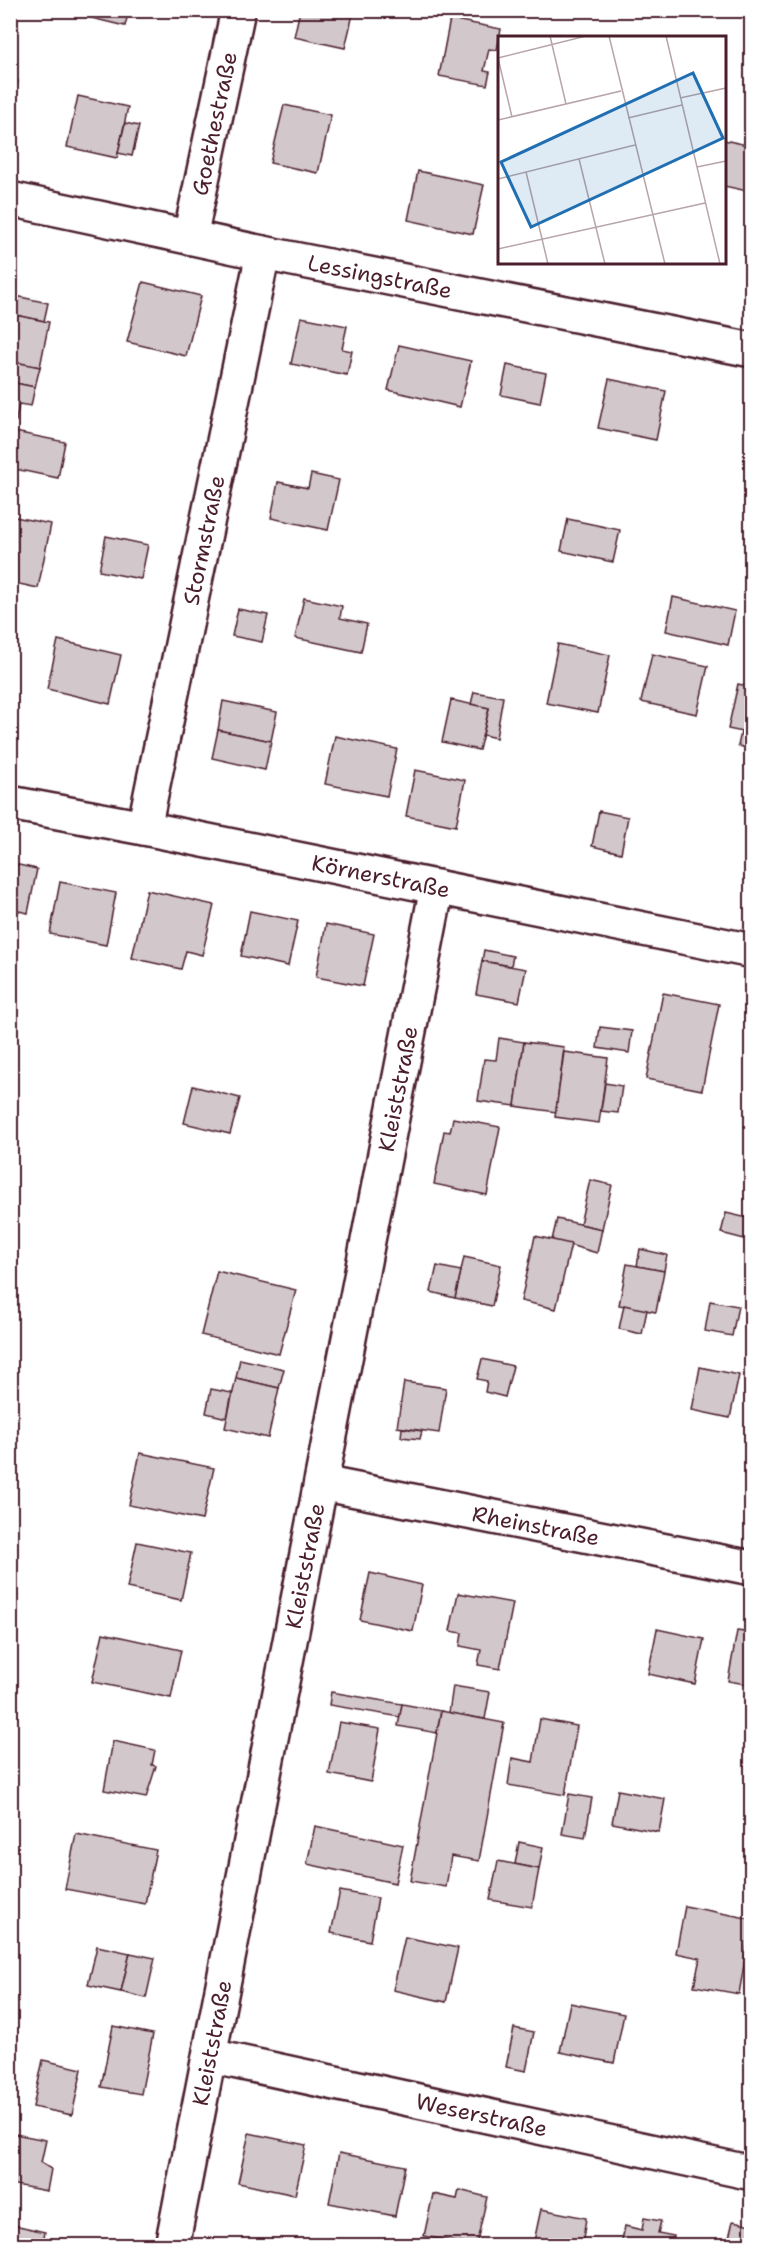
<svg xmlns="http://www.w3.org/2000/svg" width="762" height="2256" font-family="'Shantell Sans',sans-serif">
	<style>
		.building { fill: #d2c7cb; stroke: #4a1f2b; stroke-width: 1.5 }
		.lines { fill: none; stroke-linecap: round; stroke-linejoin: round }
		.minor-casing { stroke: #4a1f2b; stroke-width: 38 }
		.minor { stroke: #fff; stroke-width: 33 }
		.labels { text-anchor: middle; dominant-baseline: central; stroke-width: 4.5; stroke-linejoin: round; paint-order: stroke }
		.street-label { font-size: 22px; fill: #4a1f2b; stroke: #fff }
		.inset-road { fill: none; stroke: #b7a5aa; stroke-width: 1.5 }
		.view { fill: #1f6fb2; fill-opacity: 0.15; stroke: #1f6fb2; stroke-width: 3 }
		.inset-edge { fill: none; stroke: #4a1f2b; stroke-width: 3 }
	</style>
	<rect width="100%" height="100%" fill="#fff"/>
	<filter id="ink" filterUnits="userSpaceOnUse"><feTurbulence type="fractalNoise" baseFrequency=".0167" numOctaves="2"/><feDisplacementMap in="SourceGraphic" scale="12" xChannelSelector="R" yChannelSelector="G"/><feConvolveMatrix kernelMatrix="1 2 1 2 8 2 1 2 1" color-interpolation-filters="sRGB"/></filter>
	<g filter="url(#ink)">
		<g class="building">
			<polygon points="84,10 129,10 125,26 83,16"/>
			<polygon points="300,10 354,10 345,48 294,37"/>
			<polygon points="450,19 501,29 497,50 489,49 484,71 490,72 487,85 439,76"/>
			<polygon points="10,80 18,81 10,116"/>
			<polygon points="78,96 128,107 117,158 67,147"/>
			<polygon points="284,105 331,115 318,173 270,163"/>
			<polygon points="125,123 139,126 132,156 118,153"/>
			<polygon points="724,140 752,146 752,192 724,186"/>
			<polygon points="418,171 484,185 473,234 408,220"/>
			<polygon points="143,282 201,296 186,356 127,342"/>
			<polygon points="16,296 48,303 44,321 12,314"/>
			<polygon points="10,314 49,322 40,367 10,361"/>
			<polygon points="301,317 347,326 342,349 352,351 347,375 291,364"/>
			<polygon points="399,345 471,361 460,407 388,390"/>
			<polygon points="10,361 40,367 35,387 10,382"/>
			<polygon points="507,365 546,373 540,403 501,395"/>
			<polygon points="609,379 666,391 656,440 598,428"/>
			<polygon points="10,382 35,387 31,406 19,404 16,421 10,419"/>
			<polygon points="10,431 65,442 58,478 10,468"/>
			<polygon points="311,474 339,480 328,530 271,518 278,482 308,488"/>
			<polygon points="10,516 51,524 38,588 10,582"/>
			<polygon points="568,519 620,530 613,562 561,551"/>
			<polygon points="106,536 148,545 141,579 99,571"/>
			<polygon points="673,597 735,611 728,645 666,631"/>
			<polygon points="304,598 342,606 340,618 367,624 361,652 295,638"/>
			<polygon points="238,609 268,615 262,642 232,636"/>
			<polygon points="58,640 121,655 110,704 47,689"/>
			<polygon points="558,644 610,655 598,713 546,703"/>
			<polygon points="652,654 708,666 697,714 641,702"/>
			<polygon points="738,684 752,687 752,734 728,729"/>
			<polygon points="474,692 503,697 496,738 483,735 489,708 471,704"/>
			<polygon points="451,700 489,708 479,750 442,742"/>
			<polygon points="223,701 277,712 271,741 218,730"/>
			<polygon points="218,730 271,741 265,770 212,758"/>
			<polygon points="741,732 752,734 752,749 738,746"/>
			<polygon points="335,736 397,749 387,796 325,784"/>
			<polygon points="415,770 465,780 456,826 406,816"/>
			<polygon points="599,811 628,817 621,853 592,846"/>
			<polygon points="10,863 37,869 28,913 10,909"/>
			<polygon points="60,882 116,893 106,945 50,934"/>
			<polygon points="147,890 214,905 202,955 186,951 181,969 132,958"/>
			<polygon points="250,911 298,921 288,966 241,956"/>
			<polygon points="326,924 374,934 363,986 316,977"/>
			<polygon points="484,950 513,956 511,966 482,961"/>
			<polygon points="482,961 526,969 519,1002 476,994"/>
			<polygon points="663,993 719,1004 702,1090 646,1079"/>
			<polygon points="600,1027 632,1031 629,1053 597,1048"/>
			<polygon points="499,1038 524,1042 515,1106 478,1101 484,1059 496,1060"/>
			<polygon points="524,1042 564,1047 556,1112 515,1106"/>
			<polygon points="564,1052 608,1058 599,1123 555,1117"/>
			<polygon points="605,1083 622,1086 618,1113 601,1111"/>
			<polygon points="193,1086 240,1098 230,1134 184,1123"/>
			<polygon points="453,1118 500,1127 487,1195 434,1184 444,1131 450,1132"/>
			<polygon points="590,1180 612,1185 602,1229 580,1224"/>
			<polygon points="726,1213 752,1219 752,1241 721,1233"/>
			<polygon points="557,1219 602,1229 597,1253 552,1240"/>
			<polygon points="535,1236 571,1244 556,1309 521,1301"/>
			<polygon points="640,1249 667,1255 664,1271 637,1266"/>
			<polygon points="464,1257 501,1265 492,1306 455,1298"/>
			<polygon points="627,1264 664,1271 656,1312 619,1305"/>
			<polygon points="437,1266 461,1271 455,1298 431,1292"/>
			<polygon points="217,1271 296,1290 279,1354 201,1335"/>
			<polygon points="710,1301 738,1306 732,1336 705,1331"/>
			<polygon points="624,1305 647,1310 642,1334 619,1329"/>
			<polygon points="240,1359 284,1369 279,1388 236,1378"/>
			<polygon points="482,1359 513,1366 505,1397 485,1392 487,1381 477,1379"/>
			<polygon points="700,1367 739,1375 730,1418 692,1410"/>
			<polygon points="236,1378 279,1388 268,1438 225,1428"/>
			<polygon points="404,1382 446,1388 439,1433 397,1427"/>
			<polygon points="211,1389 232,1393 227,1418 206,1413"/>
			<polygon points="402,1428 422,1431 420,1439 401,1437"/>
			<polygon points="140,1453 214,1468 202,1520 129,1505"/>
			<polygon points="137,1542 191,1553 181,1600 127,1588"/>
			<polygon points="370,1573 422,1585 413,1631 360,1620"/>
			<polygon points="458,1593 513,1603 500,1669 478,1665 481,1650 460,1646 462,1633 450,1631"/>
			<polygon points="657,1629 704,1639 695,1684 648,1674"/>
			<polygon points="737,1631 752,1633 752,1685 728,1681"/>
			<polygon points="103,1633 181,1650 171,1698 92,1682"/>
			<polygon points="453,1686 490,1692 485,1719 449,1713"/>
			<polygon points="331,1692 402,1704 400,1717 329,1705"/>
			<polygon points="402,1704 441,1711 437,1733 398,1726"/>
			<polygon points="441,1711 504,1723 479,1861 451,1856 446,1887 410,1881"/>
			<polygon points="540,1719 577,1726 565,1795 508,1785 512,1758 533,1762"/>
			<polygon points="339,1722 380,1729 371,1782 329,1774"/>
			<polygon points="113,1741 155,1750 152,1765 156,1766 146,1798 104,1790"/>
			<polygon points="618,1790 665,1799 659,1832 612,1823"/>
			<polygon points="569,1794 592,1798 585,1838 562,1834"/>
			<polygon points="315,1826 403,1845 395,1883 307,1864"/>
			<polygon points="76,1834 156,1850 145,1904 65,1889"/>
			<polygon points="519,1842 543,1847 539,1869 515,1864"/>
			<polygon points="498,1861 539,1869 532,1907 490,1900"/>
			<polygon points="340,1891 378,1898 370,1941 331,1933"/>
			<polygon points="685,1906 752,1919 739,1994 694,1986 700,1958 676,1953"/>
			<polygon points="405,1937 458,1948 446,2002 393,1990"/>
			<polygon points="97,1946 130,1953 121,1992 88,1985"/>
			<polygon points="130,1953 155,1958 146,1998 121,1992"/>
			<polygon points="570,2003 624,2014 614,2063 560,2052"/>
			<polygon points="113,2026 153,2034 141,2094 101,2087"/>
			<polygon points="514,2028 534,2032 526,2071 506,2067"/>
			<polygon points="43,2060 82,2069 72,2115 33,2107"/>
			<polygon points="10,2133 46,2140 41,2163 51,2169 47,2191 10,2184"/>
			<polygon points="249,2133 306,2145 295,2195 238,2183"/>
			<polygon points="339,2153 405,2166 395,2216 329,2203"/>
			<polygon points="459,2190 487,2197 476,2246 424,2236 433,2194 457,2199"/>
			<polygon points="541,2209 586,2218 582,2246 533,2246"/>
			<polygon points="644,2218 661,2221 658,2233 674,2236 672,2246 621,2246 625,2226 642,2230"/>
			<polygon points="733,2221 752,2225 752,2246 727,2246"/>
			<polygon points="10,2224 45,2232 42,2246 10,2246"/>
		</g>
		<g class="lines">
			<defs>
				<g id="minor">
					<path id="s1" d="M10 199 263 253 752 350"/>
					<path id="s2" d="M190 237 238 10"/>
					<path id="s3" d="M10 803 144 828 752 951"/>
					<path id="s4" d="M144 828 263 253"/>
					<path id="s5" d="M321 1483 752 1568"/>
					<path id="s6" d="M210 2056 752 2173"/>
					<path id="s7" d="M172 2246 437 887"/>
				</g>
			</defs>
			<use href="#minor" class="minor-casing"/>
			<use href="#minor" class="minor"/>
		</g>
	</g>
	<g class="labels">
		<g class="street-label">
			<text stroke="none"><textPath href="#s2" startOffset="116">Goethestraße</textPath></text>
			<text stroke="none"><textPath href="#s1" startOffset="378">Lessingstraße</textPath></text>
			<text stroke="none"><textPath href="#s4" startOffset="294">Stormstraße</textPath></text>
			<text stroke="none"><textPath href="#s3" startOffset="378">Körnerstraße</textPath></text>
			<text stroke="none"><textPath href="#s7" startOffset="1179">Kleiststraße</textPath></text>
			<text stroke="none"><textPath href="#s5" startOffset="219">Rheinstraße</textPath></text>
			<text stroke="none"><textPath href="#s7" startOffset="693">Kleiststraße</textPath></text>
			<text stroke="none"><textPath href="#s7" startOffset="207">Kleiststraße</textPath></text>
			<text stroke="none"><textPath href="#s6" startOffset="278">Weserstraße</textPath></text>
		</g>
	</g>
	<g transform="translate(498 36)">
		<rect width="228" height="228" fill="#fff"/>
		<path class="inset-road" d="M52 0 68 68M111 0 167 228M168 0 222 228M0 22 88 0M0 22 14 81M182 62 228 52M130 82 184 69M0 84 123 55M81 123 107 228M199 131 228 125M28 136 50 228M0 143 137 109M0 213 207 167"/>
		<path class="view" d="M195 37 225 102 33 191 3 126Z"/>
		<rect width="228" height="228" class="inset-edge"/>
	</g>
	<rect width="762" height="2256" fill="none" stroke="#fff" stroke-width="36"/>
	<rect x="18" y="18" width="726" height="2220" fill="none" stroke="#4a1f2b" stroke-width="2" filter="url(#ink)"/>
</svg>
